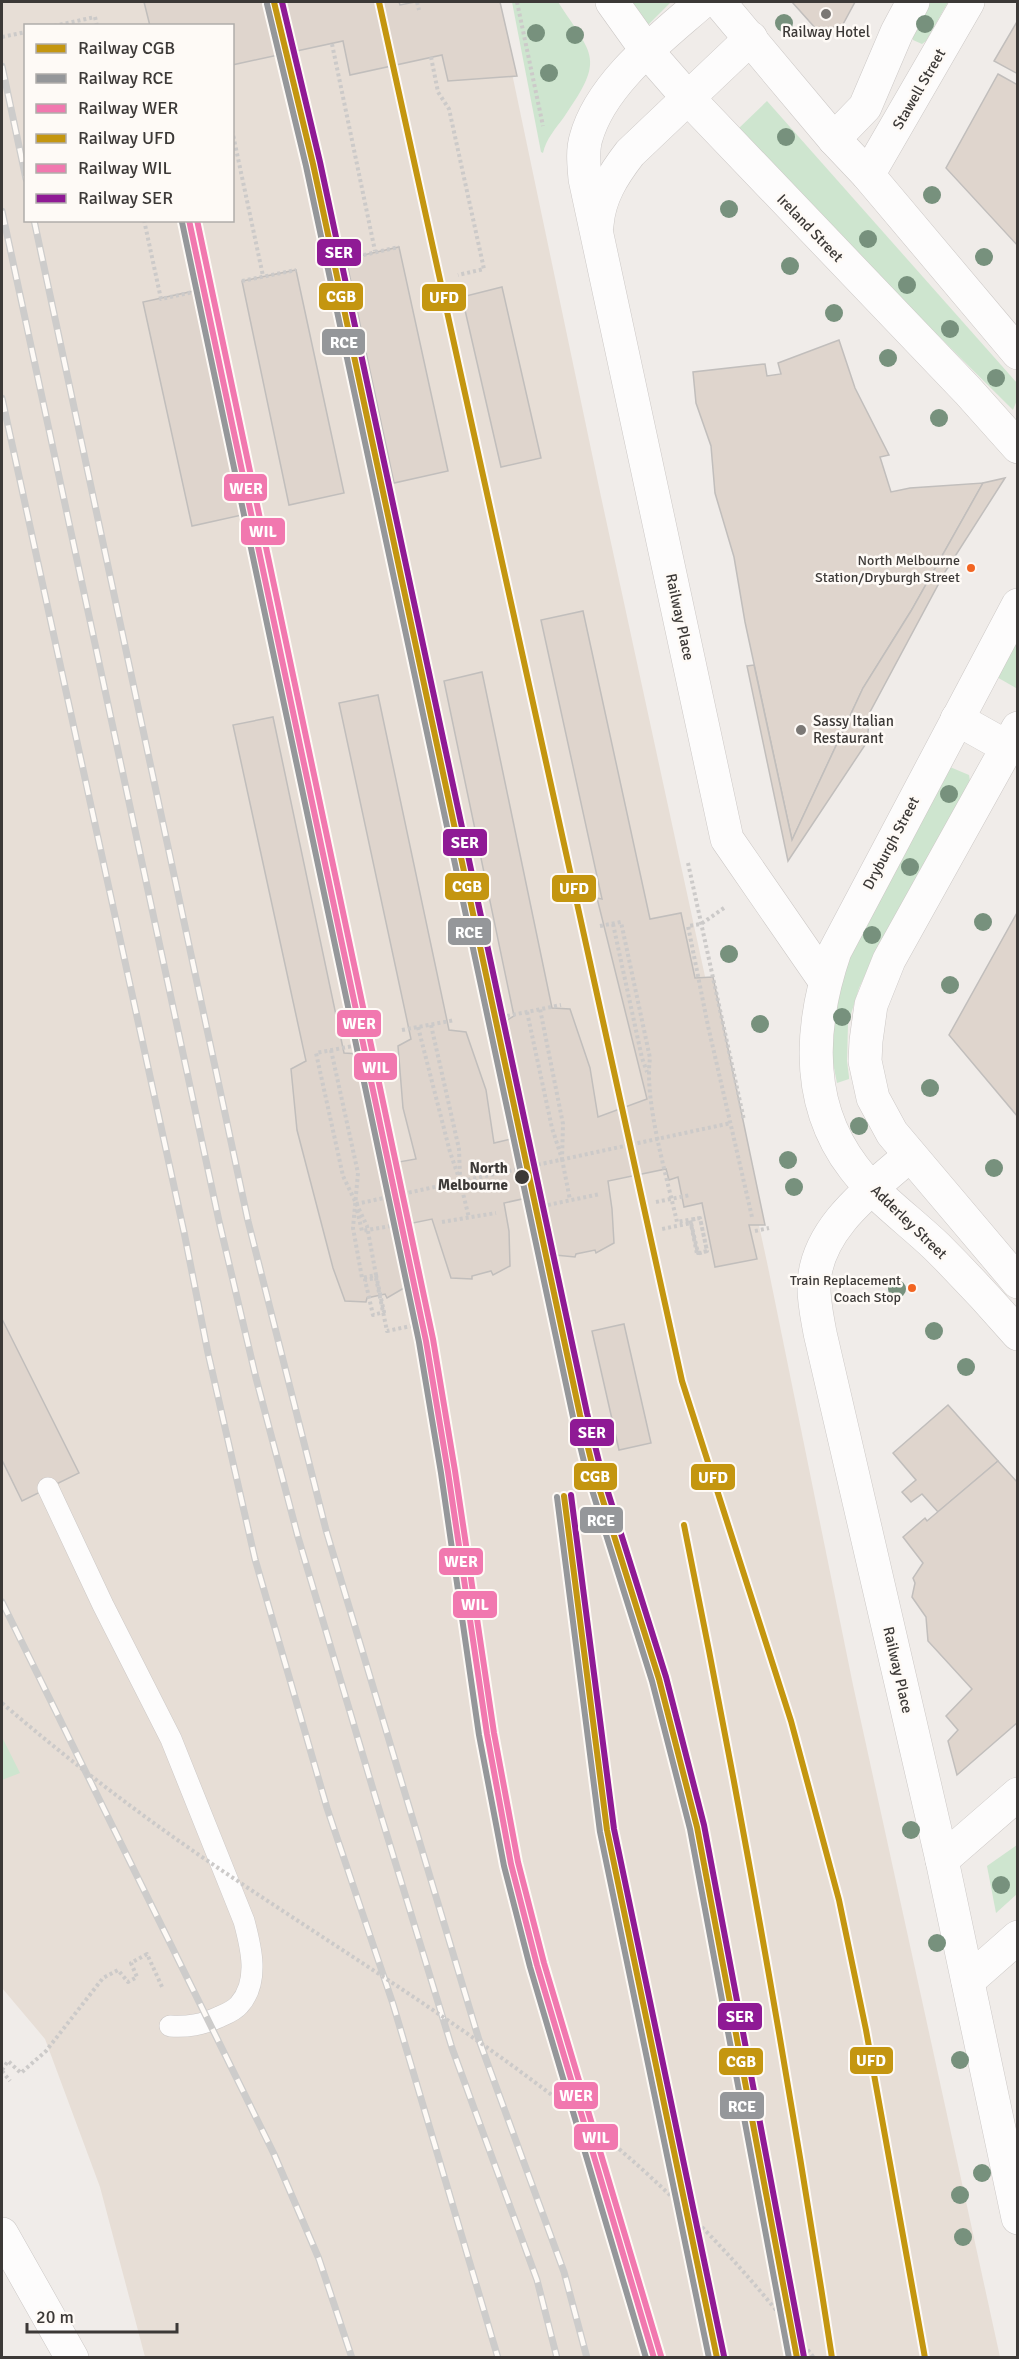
<svg xmlns="http://www.w3.org/2000/svg" width="1019" height="2359" font-family="Signika,sans-serif">
	<style>
		.built { fill: #e7ded6; fill-rule: evenodd }
		.green { fill: #cee5cf }
		.building { fill: #dfd5cd; stroke: #c1bebc; stroke-width: 1.5 }
		.lines { fill: none; stroke-linecap: round; stroke-linejoin: round }
		.lane-casing { stroke: #ccc8c6; stroke-width: 22 }
		.street-casing { stroke: #ccc8c6; stroke-width: 34 }
		.secondary-casing { stroke: #ccc8c6; stroke-width: 34 }
		.highway-casing { stroke: #ccc8c6; stroke-width: 34 }
		.path { stroke: #cccac9; stroke-width: 4; stroke-dasharray: 3 3; stroke-linecap: butt }
		.lane { stroke: #fdfcfc; stroke-width: 21 }
		.street { stroke: #fdfcfc; stroke-width: 33 }
		.secondary { stroke: #fdfcfc; stroke-width: 33 }
		.highway { stroke: #fdfcfc; stroke-width: 33 }
		.rail-casing { stroke: #cdcccb; stroke-width: 7 }
		.rail { stroke: #fefaf6; stroke-width: 4.5; stroke-dasharray: 14; stroke-linecap: butt }
		.path-bridge { stroke: #cccac9; stroke-width: 4; stroke-dasharray: 3 3; stroke-linecap: butt }
		.rail-1-casing { stroke: #fefaf6; stroke-width: 10 }
		.rail-2-casing { stroke: #fefaf6; stroke-width: 10 }
		.rail-3-casing { stroke: #fefaf6; stroke-width: 10 }
		.rail-4-casing { stroke: #fefaf6; stroke-width: 10 }
		.rail-5-casing { stroke: #fefaf6; stroke-width: 10 }
		.rail-6-casing { stroke: #fefaf6; stroke-width: 10 }
		.rail-1 { stroke: #c49610; stroke-width: 6 }
		.rail-2 { stroke: #95979a; stroke-width: 6 }
		.rail-3 { stroke: #f178af; stroke-width: 6 }
		.rail-4 { stroke: #c49610; stroke-width: 6 }
		.rail-5 { stroke: #f178af; stroke-width: 6 }
		.rail-6 { stroke: #8f1a95; stroke-width: 6 }
		.tree { fill: #77917d }
		.poi-dot { fill: #7b7875; stroke: #fefaf6; stroke-width: 2 }
		.bus-dot { fill: #f26522; stroke: #fefaf6; stroke-width: 2 }
		.stop-dot { fill: #3c3937; stroke: #fefaf6; stroke-width: 2 }
		.labels { text-anchor: middle; dominant-baseline: central; stroke-width: 5; stroke-linejoin: round; paint-order: stroke }
		.bus-label { font-size: 14px; fill: #3c3937; stroke: #fefaf6; text-anchor: end }
		.poi-label { font-size: 15px; fill: #3c3937; stroke: #fefaf6 }
		.street-label { font-size: 15px; fill: #3c3937; stroke: #fefaf6 }
		.stop-label { font-size: 15px; font-weight: bold; fill: #3c3937; stroke: #fefaf6; text-anchor: end }
		.line-badge { stroke: #fefaf6; stroke-width: 2 }
		.badge-label { font-size: 16px; text-anchor: middle; font-weight: bold; fill: #fff }
	</style>
	<rect width="100%" height="100%" fill="#f0ece9"/>
	<path class="built" d="M2 2H497L600 492 768 1267 853 1685 1000 2357H145L100 2187 45 2039 2 1988ZM26 26H232V220H26Z"/>
	<g class="green">
		<path d="M512 2H558C594 57 605 58 564 117 556 128 546 139 543 153L541 152Z"/>
		<polygon points="628,2 671,2 646,27"/>
		<polygon points="929,2 948,2 926,41 922,44 913,40 913,33"/>
		<polygon points="767,101 1017,383 1017,400 1013,410 837,235 738,129"/>
		<polygon points="1017,634 1017,684 1016,688 995,676"/>
		<polygon points="950,767 969,775 970,781 876,952 859,988 848,1024 847,1061 849,1077 849,1079 837,1083 832,1058 830,1033 840,976"/>
		<polygon points="2,1737 20,1773 2,1780"/>
		<polygon points="1017,1845 1017,1894 996,1913 987,1866"/>
	</g>
	<g class="building">
		<polygon points="144,2 399,2 400,5 415,2 500,2 517,76 448,81 442,55 350,75 343,41 232,65 232,26 150,26"/>
		<polygon points="792,2 855,2 842,26 817,30"/>
		<polygon points="1018,20 1018,74 994,61"/>
		<polygon points="998,74 1018,85 1018,246 946,168"/>
		<polygon points="399,247 448,471 394,483 346,259"/>
		<polygon points="296,270 344,493 289,505 242,281"/>
		<polygon points="502,287 541,458 501,467 462,297"/>
		<polygon points="194,291 242,515 192,526 143,302"/>
		<polygon points="839,340 855,388 889,455 880,457 891,492 910,488 983,483 911,611 863,688 792,840 745,622 734,557 715,493 711,446 696,403 693,372 765,364 767,376 781,374 778,363"/>
		<polygon points="1005,478 945,572 870,712 867,742 788,861 747,666 754,665 792,840 863,688 911,611 983,483"/>
		<polygon points="583,611 650,919 681,913 695,978 713,977 765,1225 749,1225 757,1259 715,1267 702,1203 684,1207 678,1177 669,1180 666,1169 608,1181 612,1209 614,1243 596,1253 595,1250 576,1254 575,1257 555,1255 536,1196 504,1203 509,1231 510,1266 493,1275 491,1271 472,1276 472,1279 451,1278 432,1219 398,1226 404,1288 387,1298 385,1294 367,1298 366,1302 345,1301 333,1268 297,1130 291,1069 306,1061 233,725 273,717 344,1053 360,1054 380,1112 388,1164 416,1159 403,1108 398,1046 411,1039 339,703 378,695 449,1030 466,1032 486,1090 494,1143 520,1137 507,1086 501,1024 514,1016 444,681 482,672 552,1008 570,1009 590,1068 598,1117 647,1099 597,898 602,899 541,620"/>
		<polygon points="1018,911 1018,1117 949,1035"/>
		<polygon points="2,1319 79,1473 22,1501 2,1460"/>
		<polygon points="624,1324 651,1443 619,1450 592,1331"/>
		<polygon points="948,1405 998,1461 938,1512 922,1494 911,1502 902,1492 916,1480 893,1453"/>
		<polygon points="998,1461 1018,1483 1018,1722 957,1775 948,1741 958,1730 946,1716 972,1689 928,1641 926,1617 912,1597 915,1583 913,1578 923,1563 903,1537 925,1518 927,1521"/>
	</g>
	<g class="lines">
		<defs>
			<path id="lane" d="M48 1488 103 1605 171 1739 244 1921C251 1947 260 1982 239 2005 234 2011 226 2014 219 2017 202 2025 188 2027 170 2026"/>
			<g id="street">
				<polyline points="612,2 647,51 688,98 968,391 1018,447"/>
				<path d="M702 2C661 38 601 83 586 138 582 151 584 166 585 179L727 839 825 981"/>
				<polyline points="719,2 834,139 868,175 1018,353"/>
				<polyline points="834,139 865,107 897,32 913,2"/>
				<polyline points="868,175 968,2"/>
				<path d="M597 225C599 197 613 175 630 153L751 38"/>
				<path d="M910 1155C872 1189 818 1226 814 1282 813 1299 817 1316 820 1333L942 1860 1018 2218"/>
				<polyline points="942,1860 1018,1794"/>
				<polyline points="968,1981 1018,1937"/>
			</g>
			<g id="secondary">
				<path d="M1018 605 835 951C810 1024 804 1103 854 1168 877 1198 910 1221 937 1247 965 1275 992 1304 1018 1334"/>
				<polyline points="957,719 1007,747"/>
				<polyline points="1018,728 889,960 871,1005 866,1041 865,1061 873,1098 892,1133 1018,1282"/>
			</g>
			<polyline id="highway" points="2,2234 72,2358"/>
		</defs>
		<use href="#lane" class="lane-casing"/>
		<use href="#street" class="street-casing"/>
		<use href="#secondary" class="secondary-casing"/>
		<use href="#highway" class="highway-casing"/>
		<g class="path">
			<polyline points="417,2 419,10"/>
			<polyline points="517,2 543,126"/>
			<polyline points="54,26 95,17 97,26"/>
			<polyline points="2,37 26,32"/>
			<polyline points="332,44 375,251"/>
			<polyline points="431,57 438,92 449,109 484,269 458,275"/>
			<polyline points="232,130 263,276"/>
			<polyline points="144,220 161,299 193,292"/>
			<polyline points="346,259 399,247"/>
			<polyline points="242,281 296,270"/>
			<polyline points="688,863 744,1120"/>
			<polyline points="724,908 701,924 688,926 708,1026 752,1217"/>
			<polyline points="613,924 642,1058 647,1072"/>
			<path d="M600 926 621 922 650 1058C644 1102 667 1177 677 1222L700 1218 707 1251 697 1254 691 1224 690 1220 700 1218 707 1251 698 1253 691 1223 662 1229"/>
			<polyline points="527,1012 552,1128 562,1159 563,1124 540,1009"/>
			<polyline points="507,1016 561,1005"/>
			<polyline points="431,1025 459,1149 460,1177"/>
			<polyline points="418,1027 450,1152 460,1181 469,1218"/>
			<polyline points="402,1030 455,1020"/>
			<polyline points="331,1050 358,1173 353,1228 362,1278 376,1275 367,1226 343,1176 316,1053 353,1046"/>
			<polyline points="562,1159 570,1200"/>
			<polyline points="656,1202 690,1195"/>
			<polyline points="356,1204 731,1123"/>
			<polyline points="548,1205 600,1194"/>
			<polyline points="357,1210 362,1231 391,1226"/>
			<polyline points="442,1222 496,1213"/>
			<polyline points="755,1231 769,1228"/>
			<polyline points="376,1275 384,1312 373,1315 365,1280 376,1278 387,1331 411,1326"/>
			<polyline points="2,2070 8,2061 21,2073 46,2051 103,1978 118,1970 128,1982 137,1977 131,1963 147,1954 163,1989"/>
			<polyline points="2,2071 10,2081"/>
		</g>
		<use href="#lane" class="lane"/>
		<use href="#street" class="street"/>
		<use href="#secondary" class="secondary"/>
		<use href="#highway" class="highway"/>
		<defs>
			<g id="rail">
				<polyline points="2,66 26,179"/>
				<polyline points="2,211 219,1221 256,1378 298,1537 375,1796 452,2048 537,2280 557,2358"/>
				<polyline points="34,220 248,1221 326,1530 479,2040 564,2272 587,2358"/>
				<polyline points="2,398 184,1232 208,1353 255,1559 327,1808 393,2004 498,2358"/>
				<polyline points="2,1602 274,2154 319,2259 352,2358"/>
			</g>
		</defs>
		<use href="#rail" class="rail-casing"/>
		<use href="#rail" class="rail"/>
		<path class="path-bridge" d="M2 1703C66 1758 132 1809 202 1857 340 1951 484 2036 612 2143 688 2207 754 2279 814 2358"/>
		<defs>
			<g id="rail-1">
				<polyline points="274,2 313,164 580,1415 594,1472 659,1679 697,1827 797,2358"/>
				<polyline points="564,1496 607,1830 717,2358"/>
			</g>
			<g id="rail-2">
				<polyline points="267,4 306,166 573,1417 587,1474 652,1681 690,1829 789,2358"/>
				<polyline points="182,222 419,1342 441,1473 479,1735 504,1866 530,1967 646,2358"/>
				<polyline points="557,1497 600,1832 709,2358"/>
			</g>
			<polyline id="rail-3" points="189,220 426,1341 448,1472 487,1734 511,1864 537,1965 654,2358"/>
			<g id="rail-4">
				<polyline points="379,2 682,1381 791,1721 839,1900 866,2030 925,2358"/>
				<path d="M684 1525C740 1801 789 2079 832 2358"/>
			</g>
			<polyline id="rail-5" points="197,220 433,1339 455,1471 494,1733 518,1862 544,1963 661,2356"/>
			<g id="rail-6">
				<polyline points="282,2 320,162 587,1413 601,1470 666,1677 704,1825 804,2357"/>
				<polyline points="571,1495 614,1829 724,2356"/>
			</g>
		</defs>
		<use href="#rail-1" class="rail-1-casing"/>
		<use href="#rail-2" class="rail-2-casing"/>
		<use href="#rail-3" class="rail-3-casing"/>
		<use href="#rail-4" class="rail-4-casing"/>
		<use href="#rail-5" class="rail-5-casing"/>
		<use href="#rail-6" class="rail-6-casing"/>
		<use href="#rail-1" class="rail-1"/>
		<use href="#rail-2" class="rail-2"/>
		<use href="#rail-3" class="rail-3"/>
		<use href="#rail-4" class="rail-4"/>
		<use href="#rail-5" class="rail-5"/>
		<use href="#rail-6" class="rail-6"/>
	</g>
	<g class="tree">
		<circle cx="784" cy="23" r="9"/>
		<circle cx="925" cy="24" r="9"/>
		<circle cx="536" cy="33" r="9"/>
		<circle cx="575" cy="35" r="9"/>
		<circle cx="549" cy="73" r="9"/>
		<circle cx="786" cy="137" r="9"/>
		<circle cx="932" cy="195" r="9"/>
		<circle cx="729" cy="209" r="9"/>
		<circle cx="868" cy="239" r="9"/>
		<circle cx="984" cy="257" r="9"/>
		<circle cx="790" cy="266" r="9"/>
		<circle cx="907" cy="285" r="9"/>
		<circle cx="834" cy="313" r="9"/>
		<circle cx="950" cy="329" r="9"/>
		<circle cx="888" cy="358" r="9"/>
		<circle cx="996" cy="378" r="9"/>
		<circle cx="939" cy="418" r="9"/>
		<circle cx="949" cy="794" r="9"/>
		<circle cx="910" cy="867" r="9"/>
		<circle cx="983" cy="922" r="9"/>
		<circle cx="872" cy="935" r="9"/>
		<circle cx="729" cy="954" r="9"/>
		<circle cx="950" cy="985" r="9"/>
		<circle cx="842" cy="1017" r="9"/>
		<circle cx="760" cy="1024" r="9"/>
		<circle cx="930" cy="1088" r="9"/>
		<circle cx="859" cy="1126" r="9"/>
		<circle cx="788" cy="1160" r="9"/>
		<circle cx="994" cy="1168" r="9"/>
		<circle cx="794" cy="1187" r="9"/>
		<circle cx="897" cy="1289" r="9"/>
		<circle cx="934" cy="1331" r="9"/>
		<circle cx="966" cy="1367" r="9"/>
		<circle cx="911" cy="1830" r="9"/>
		<circle cx="1001" cy="1885" r="9"/>
		<circle cx="937" cy="1943" r="9"/>
		<circle cx="960" cy="2060" r="9"/>
		<circle cx="982" cy="2173" r="9"/>
		<circle cx="960" cy="2195" r="9"/>
		<circle cx="963" cy="2237" r="9"/>
	</g>
	<g class="poi-dot">
		<circle cx="826" cy="14" r="6"/>
		<circle cx="801" cy="730" r="6"/>
	</g>
	<g class="bus-dot">
		<circle cx="971" cy="568" r="5"/>
		<circle cx="912" cy="1288" r="5"/>
	</g>
	<circle class="stop-dot" cx="522" cy="1177" r="8"/>
	<g class="labels">
		<g class="bus-label">
			<text x="960" y="560">North Melbourne<tspan x="960" dy="17">Station/Dryburgh Street</tspan></text>
			<text x="901" y="1280">Train Replacement<tspan x="901" dy="17">Coach Stop</tspan></text>
		</g>
		<g class="poi-label">
			<text x="826" y="32">Railway Hotel</text>
			<text x="813" y="721" text-anchor="start">Sassy Italian<tspan x="813" dy="17">Restaurant</tspan></text>
		</g>
		<g class="street-label">
			<text transform="translate(919 89) rotate(-60)">Stawell Street</text>
			<text transform="translate(810 228) rotate(46)">Ireland Street</text>
			<text transform="translate(680 617) rotate(78)">Railway Place</text>
			<text transform="translate(891 843) rotate(-62)">Dryburgh Street</text>
			<text transform="translate(909 1222) rotate(44)">Adderley Street</text>
			<text transform="translate(898 1670) rotate(77)">Railway Place</text>
		</g>
		<g class="stop-label">
			<text x="508" y="1168">North<tspan x="508" dy="17">Melbourne</tspan></text>
		</g>
	</g>
	<g class="line-badge">
		<rect x="316" y="238" width="46" height="29" rx="6" fill="#8f1a95"/>
		<rect x="318" y="282" width="46" height="29" rx="6" fill="#c49610"/>
		<rect x="421" y="283" width="46" height="29" rx="6" fill="#c49610"/>
		<rect x="321" y="328" width="45" height="28" rx="6" fill="#95979a"/>
		<rect x="223" y="473" width="45" height="29" rx="6" fill="#f178af"/>
		<rect x="240" y="517" width="46" height="29" rx="6" fill="#f178af"/>
		<rect x="442" y="828" width="46" height="29" rx="6" fill="#8f1a95"/>
		<rect x="444" y="872" width="46" height="29" rx="6" fill="#c49610"/>
		<rect x="551" y="874" width="46" height="29" rx="6" fill="#c49610"/>
		<rect x="447" y="917" width="45" height="29" rx="6" fill="#95979a"/>
		<rect x="336" y="1009" width="46" height="29" rx="6" fill="#f178af"/>
		<rect x="353" y="1052" width="45" height="29" rx="6" fill="#f178af"/>
		<rect x="569" y="1418" width="46" height="29" rx="6" fill="#8f1a95"/>
		<rect x="573" y="1462" width="45" height="29" rx="6" fill="#c49610"/>
		<rect x="690" y="1463" width="46" height="28" rx="6" fill="#c49610"/>
		<rect x="579" y="1506" width="45" height="28" rx="6" fill="#95979a"/>
		<rect x="438" y="1547" width="46" height="29" rx="6" fill="#f178af"/>
		<rect x="452" y="1590" width="46" height="29" rx="6" fill="#f178af"/>
		<rect x="717" y="2002" width="46" height="29" rx="6" fill="#8f1a95"/>
		<rect x="849" y="2046" width="45" height="29" rx="6" fill="#c49610"/>
		<rect x="718" y="2047" width="46" height="29" rx="6" fill="#c49610"/>
		<rect x="553" y="2081" width="46" height="29" rx="6" fill="#f178af"/>
		<rect x="719" y="2091" width="46" height="29" rx="6" fill="#95979a"/>
		<rect x="573" y="2123" width="46" height="28" rx="6" fill="#f178af"/>
	</g>
	<g class="badge-label">
		<text x="339" y="258">SER</text>
		<text x="341" y="302">CGB</text>
		<text x="444" y="303">UFD</text>
		<text x="344" y="348">RCE</text>
		<text x="246" y="494">WER</text>
		<text x="263" y="537">WIL</text>
		<text x="465" y="848">SER</text>
		<text x="467" y="892">CGB</text>
		<text x="574" y="894">UFD</text>
		<text x="469" y="938">RCE</text>
		<text x="359" y="1029">WER</text>
		<text x="376" y="1073">WIL</text>
		<text x="592" y="1438">SER</text>
		<text x="595" y="1482">CGB</text>
		<text x="713" y="1483">UFD</text>
		<text x="601" y="1526">RCE</text>
		<text x="461" y="1567">WER</text>
		<text x="475" y="1610">WIL</text>
		<text x="740" y="2022">SER</text>
		<text x="871" y="2066">UFD</text>
		<text x="741" y="2067">CGB</text>
		<text x="576" y="2101">WER</text>
		<text x="742" y="2112">RCE</text>
		<text x="596" y="2143">WIL</text>
	</g>
	<rect width="1019" height="2359" fill="none" stroke="#3c3937" stroke-width="6"/>
	<rect x="24" y="24" width="210" height="198" fill="#fefaf6" stroke="#b0adaa" stroke-width="1.5"/>
	<rect x="36" y="44" width="30" height="9" fill="#c49610" stroke="#b0adaa" stroke-width="1.5"/>
	<text x="78" y="54" font-size="18" fill="#3c3937">Railway CGB</text>
	<rect x="36" y="74" width="30" height="9" fill="#95979a" stroke="#b0adaa" stroke-width="1.5"/>
	<text x="78" y="84" font-size="18" fill="#3c3937">Railway RCE</text>
	<rect x="36" y="104" width="30" height="9" fill="#f178af" stroke="#b0adaa" stroke-width="1.5"/>
	<text x="78" y="114" font-size="18" fill="#3c3937">Railway WER</text>
	<rect x="36" y="134" width="30" height="9" fill="#c49610" stroke="#b0adaa" stroke-width="1.5"/>
	<text x="78" y="144" font-size="18" fill="#3c3937">Railway UFD</text>
	<rect x="36" y="164" width="30" height="9" fill="#f178af" stroke="#b0adaa" stroke-width="1.5"/>
	<text x="78" y="174" font-size="18" fill="#3c3937">Railway WIL</text>
	<rect x="36" y="194" width="30" height="9" fill="#8f1a95" stroke="#b0adaa" stroke-width="1.5"/>
	<text x="78" y="204" font-size="18" fill="#3c3937">Railway SER</text>
	<path d="M27 2323v9h150v-9" fill="none" stroke="#3c3937" stroke-width="3"/>
	<text x="36" y="2323" font-size="18" fill="#3c3937" stroke="#fefaf6" stroke-width="4.5" paint-order="stroke">20 m</text>
</svg>
